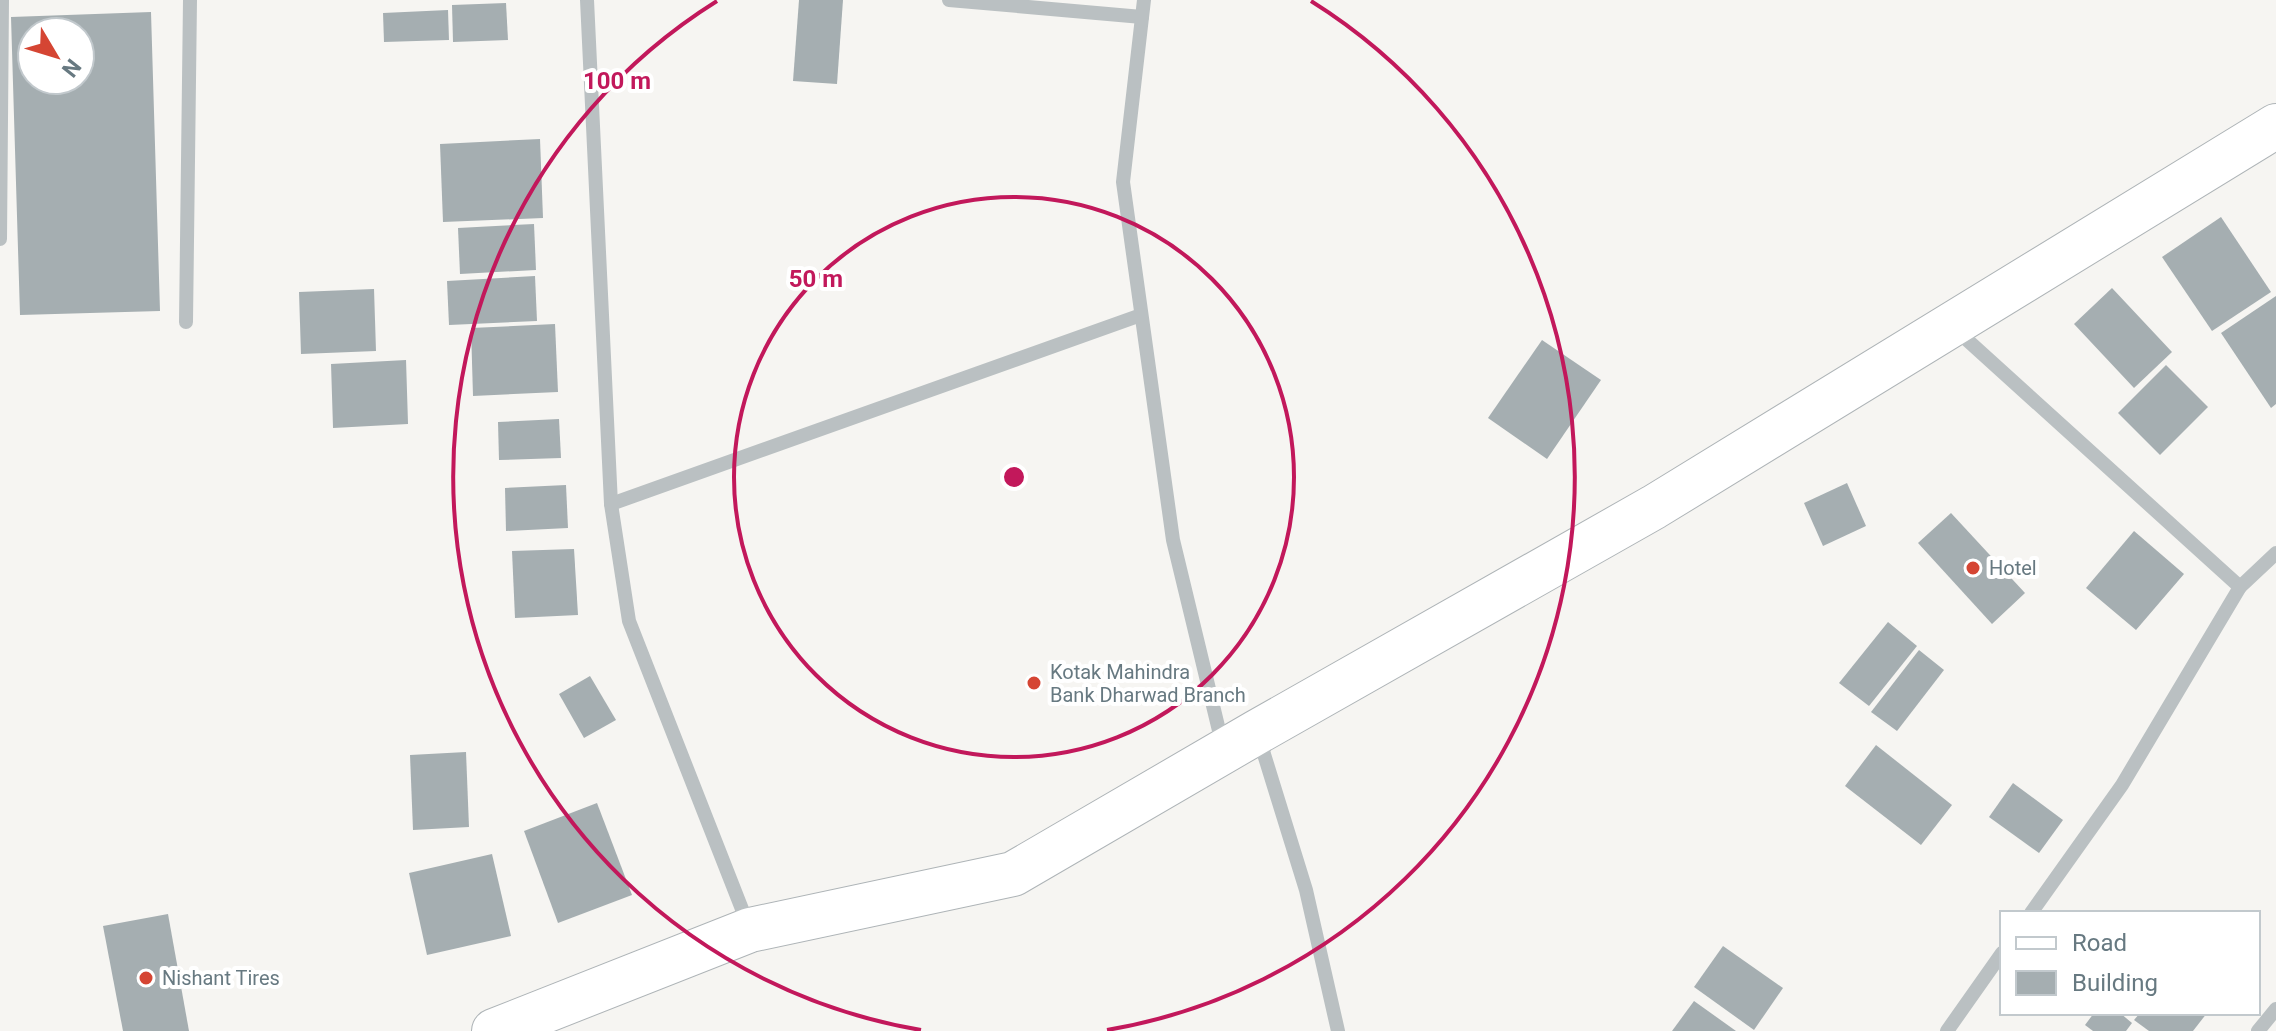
<svg xmlns="http://www.w3.org/2000/svg" width="2276" height="1031" font-family="Roboto,sans-serif">
	<style>
		.building { fill: #a5aeb1; fill-rule: evenodd }
		.lines { fill: none; stroke-linecap: round; stroke-linejoin: round }
		.major-casing { stroke: #aeb4b7; stroke-width: 46 }
		.minor { stroke: #bac0c2; stroke-width: 14 }
		.major { stroke: #fff; stroke-width: 44 }
		.ring { fill: none; stroke: #c2185b; stroke-width: 4 }
		.poi-dot { fill: #d54533; stroke: #fff; stroke-width: 3 }
		.labels { text-anchor: middle; dominant-baseline: central; stroke-width: 8; stroke-linejoin: round; paint-order: stroke }
		.poi-label { font-size: 20px; fill: #677981; stroke: #fff; text-anchor: start }
		.centre { fill: #c2185b; stroke: #fff; stroke-width: 4 }
		.ring-label { font-size: 24px; text-anchor: middle; font-weight: bold; fill: #c2185b; stroke: #fff; stroke-width: 8; stroke-linejoin: round; paint-order: stroke }
	</style>
	<rect width="100%" height="100%" fill="#f6f5f2"/>
	<g class="building">
		<polygon points="799,0 843,0 837,84 793,81"/>
		<polygon points="506,3 508,40 453,42 452,5"/>
		<polygon points="448,10 449,40 384,42 383,13"/>
		<path d="M151 12 160 311 20 315 11 17ZM32 32H80V80H32Z"/>
		<polygon points="540,139 543,218 443,222 440,144"/>
		<polygon points="2221,217 2271,292 2212,331 2162,257"/>
		<polygon points="534,224 536,270 460,274 458,228"/>
		<polygon points="535,276 537,321 449,325 447,281"/>
		<polygon points="2112,288 2172,352 2134,388 2074,324"/>
		<polygon points="374,289 376,351 301,354 299,292"/>
		<polygon points="2276,296 2276,404 2271,408 2221,333"/>
		<polygon points="555,324 558,392 473,396 471,328"/>
		<polygon points="1542,340 1601,380 1547,459 1488,418"/>
		<polygon points="406,360 408,424 333,428 331,364"/>
		<polygon points="2166,365 2208,407 2160,455 2118,413"/>
		<polygon points="559,419 561,458 499,460 498,422"/>
		<polygon points="1847,483 1866,526 1823,546 1804,503"/>
		<polygon points="566,485 568,528 506,531 505,488"/>
		<polygon points="1951,513 2025,593 1992,624 1918,543"/>
		<polygon points="2134,531 2184,574 2136,630 2086,588"/>
		<polygon points="574,549 578,615 515,618 512,551"/>
		<polygon points="1888,622 1917,646 1869,706 1839,683"/>
		<polygon points="1919,650 1944,670 1897,731 1871,712"/>
		<polygon points="590,676 616,720 584,738 559,694"/>
		<polygon points="1876,745 1952,805 1921,845 1845,786"/>
		<polygon points="466,752 469,827 413,830 410,755"/>
		<polygon points="2013,783 2063,820 2039,853 1989,817"/>
		<polygon points="597,803 632,895 558,923 524,831"/>
		<polygon points="492,854 511,936 427,955 409,873"/>
		<polygon points="168,914 189,1031 123,1031 103,926"/>
		<polygon points="1723,946 1783,988 1754,1030 1694,987"/>
		<polygon points="1694,1001 1736,1031 1672,1031"/>
		<polygon points="2094,1013 2120,1013 2132,1023 2126,1031 2093,1031 2085,1025"/>
		<polygon points="2140,1013 2207,1013 2193,1031 2149,1031 2134,1020"/>
	</g>
	<g class="lines">
		<defs>
			<polyline id="major" points="494,1031 750,930 1013,874 1257,732 1654,507 2276,126"/>
		</defs>
		<use href="#major" class="major-casing"/>
		<g class="minor">
			<polyline points="587,0 611,504 629,621 749,927"/>
			<polyline points="949,0 1142,17"/>
			<polyline points="1144,0 1123,182 1173,540 1223,747"/>
			<polyline points="0,239 2,0"/>
			<polyline points="186,322 190,0"/>
			<polyline points="1954,328 2240,587"/>
			<polyline points="611,504 1141,315"/>
			<polyline points="1259,738 1306,890 1338,1031"/>
			<polyline points="2031,913 2122,785 2240,587 2276,553"/>
			<polyline points="1947,1031 2002,953"/>
			<polyline points="2258,1031 2276,1009"/>
		</g>
		<use href="#major" class="major"/>
	</g>
	<g class="ring">
		<circle cx="1014" cy="477" r="280"/>
		<path d="M921 1030A561 561 0 0 1 717 1M1311 1A561 561 0 0 1 1107 1030"/>
	</g>
	<g class="poi-dot">
		<circle cx="1973" cy="568" r="8"/>
		<circle cx="1034" cy="683" r="8"/>
		<circle cx="146" cy="978" r="8"/>
	</g>
	<g class="labels">
		<g class="poi-label">
			<text x="1989" y="568">Hotel</text>
			<text x="1050" y="672">Kotak Mahindra<tspan x="1050" dy="23">Bank Dharwad Branch</tspan></text>
			<text x="162" y="978">Nishant Tires</text>
		</g>
	</g>
	<circle cx="1014" cy="477" r="12" class="centre"/>
	<g class="ring-label">
		<text x="617" y="89">100 m</text>
		<text x="816" y="287">50 m</text>
	</g>
	<rect x="2000" y="911" width="260" height="104" fill="#ffffff" stroke="#c2c9cd" stroke-width="2"/>
	<rect x="2016" y="937" width="40" height="12" fill="#ffffff" stroke="#c2c9cd" stroke-width="2"/>
	<text x="2072" y="951" font-size="24" fill="#677981">Road</text>
	<rect x="2016" y="971" width="40" height="24" fill="#a5aeb1" stroke="#c2c9cd" stroke-width="2"/>
	<text x="2072" y="991" font-size="24" fill="#677981">Building</text>
	<g transform="translate(56 56) rotate(128)"><circle r="38" fill="#ffffff" stroke="#c2c9cd" stroke-width="2"/>
	<path d="M0-6L14 30L0 20L-14 30Z" fill="#d54533"/>
	<text y="-12" font-size="22" font-weight="bold" text-anchor="middle" fill="#677981">N</text>
	</g>
</svg>
